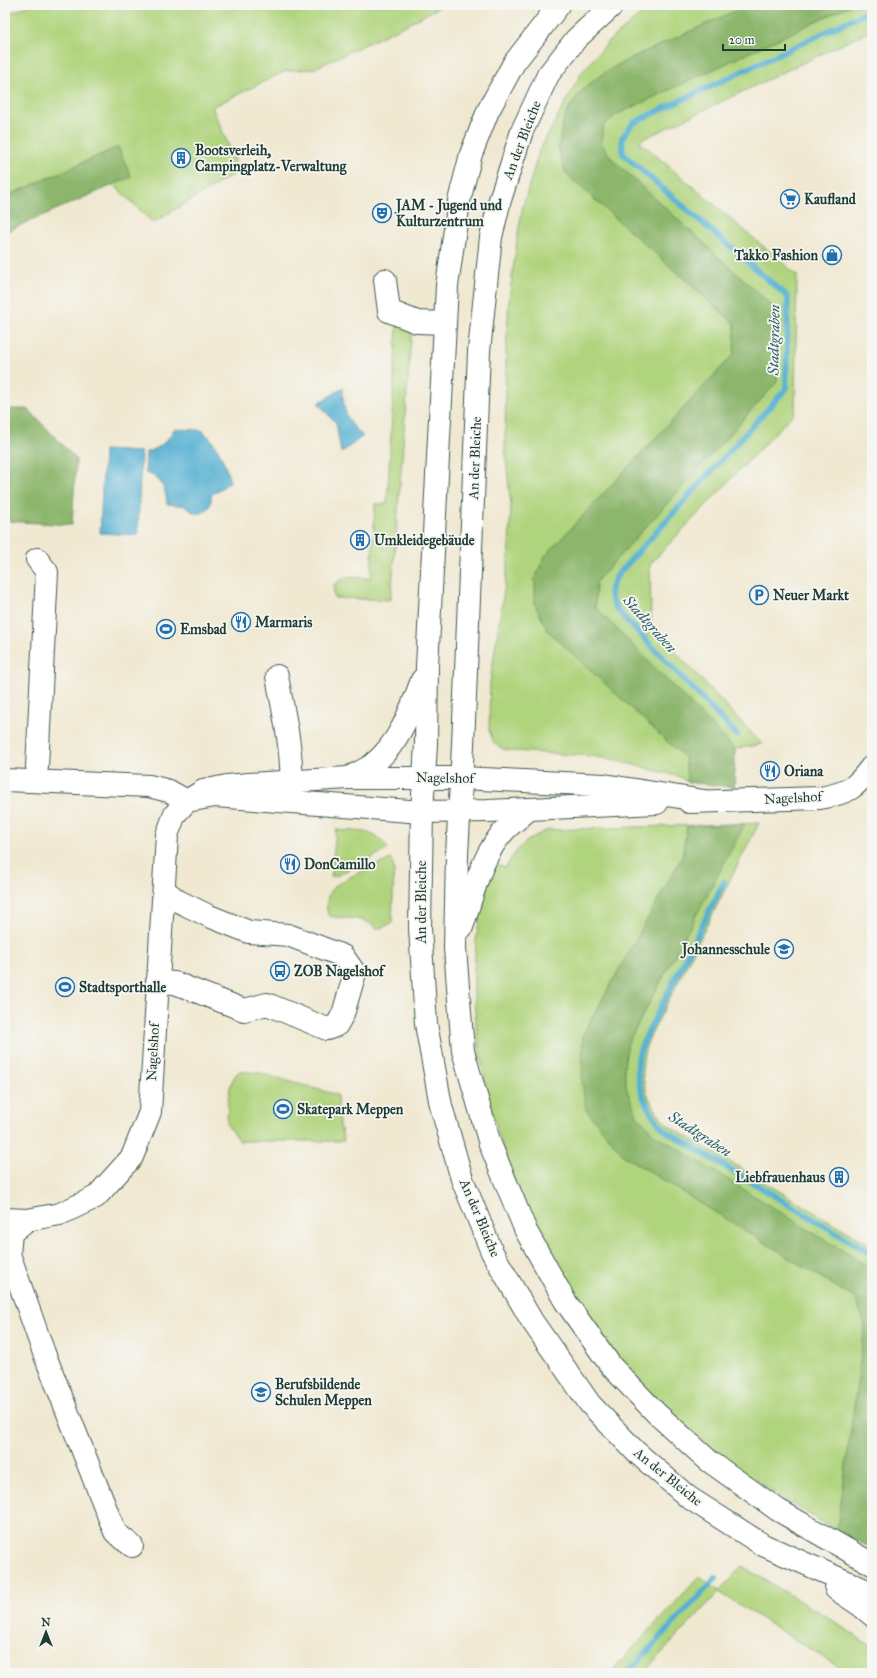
<svg xmlns="http://www.w3.org/2000/svg" width="877" height="1678" font-family="'IM FELL Great Primer',serif">
	<style>
		.green { fill: #b0d47d; stroke: #688858 }
		.forest { fill: #8cb66c; stroke: #567a50 }
		.water { fill: #55b0d2; stroke: #3a7683 }
		.lines { fill: none; stroke-linecap: round; stroke-linejoin: round }
		.stream { stroke: #55b0d2; stroke-width: 6 }
		.minor-casing { stroke: #3e574c; stroke-width: 24 }
		.minor { stroke: #fff; stroke-width: 22 }
		.labels { text-anchor: middle; dominant-baseline: central; stroke-width: 3.5; stroke-linejoin: round; paint-order: stroke }
		.street-label { font-size: 14px; fill: #1f3d34; stroke: #f6f6f2 }
		.poi-label { font-size: 14px; font-weight: bold; fill: #1f3d34; stroke: #f6f6f2; text-anchor: start }
		.water-label { font-size: 15px; font-style: italic; fill: #2f6063; stroke: #f6f6f2 }
	</style>
	<rect width="100%" height="100%" fill="#f6f6f2"/>
	<filter id="ink" filterUnits="userSpaceOnUse"><feTurbulence type="fractalNoise" baseFrequency=".025" numOctaves="2"/><feDisplacementMap in="SourceGraphic" scale="8" xChannelSelector="R" yChannelSelector="G"/><feConvolveMatrix kernelMatrix="1 2 1 2 8 2 1 2 1" color-interpolation-filters="sRGB"/></filter>
	<filter id="wash" filterUnits="userSpaceOnUse"><feTurbulence type="fractalNoise" baseFrequency=".012" numOctaves="4" result="noise"/><feDisplacementMap in="SourceGraphic" scale="16" xChannelSelector="R" yChannelSelector="G"/><feGaussianBlur stdDeviation="0.9" result="paint"/><feColorMatrix in="noise" values="0 0 0 0 0 0 0 0 0 0 0 0 0 0 0 0 0 1.4 0 .05"/><feComposite in="paint" operator="in"/></filter>
	<g filter="url(#wash)">
		<rect width="100%" height="100%" fill="#f0e8d1"/>
		<g class="green">
			<polygon points="31,5 443,5 406,25 313,69 286,71 212,107 235,160 234,174 153,223 113,184 131,177 118,147 5,197 5,15"/>
			<polygon points="653,5 872,5 872,30 639,141 797,275 795,412 650,564 651,626 762,744 735,749 734,787 687,782 681,777 615,760 591,756 513,751 503,749 494,743 489,730 490,682 508,565 511,506 505,450 506,352 509,299 518,233 523,206 539,151 582,72 611,39"/>
			<polygon points="397,326 412,327 391,600 334,598 334,585 345,577 371,578 375,504 387,504"/>
			<path d="M759 823 651 1035C648 1041 645 1048 644 1055 638 1082 651 1108 669 1126L872 1246V1528L870 1547C795 1510 727 1466 666 1409 654 1399 644 1386 634 1375 603 1340 579 1303 556 1263 548 1251 540 1239 534 1226 496 1146 468 1043 475 954 477 922 485 892 493 862L505 868C517 848 526 839 548 830Z"/>
			<path d="M336 830C358 832 375 828 388 849L336 876 331 877Z"/>
			<path d="M391 859 394 868 392 923 381 928H376C364 916 344 919 329 916 325 909 326 896 332 889 342 878 376 866 391 859Z"/>
			<path d="M240 1071 260 1073 337 1095 339 1122 344 1141H239L227 1125C228 1111 226 1079 240 1071Z"/>
			<polygon points="742,1566 843,1627 872,1647 872,1673 848,1673 719,1592 643,1673 610,1673 700,1576 719,1591"/>
		</g>
		<g class="forest">
			<path d="M748 5H851L616 115 604 125 601 142 612 159 778 311 777 382 596 582 595 607 735 749 734 787 687 782 685 758 547 630 535 604V578L545 556 734 354 735 324 567 175C564 168 560 159 559 151 558 87 615 65 664 43 692 30 720 18 748 5Z"/>
			<polygon points="118,147 131,177 5,232 5,197"/>
			<polygon points="5,409 28,409 76,459 72,525 5,521"/>
			<polygon points="745,824 628,1043 624,1067 627,1090 637,1115 654,1134 872,1269 872,1528 870,1547 837,1531 865,1325 856,1299 624,1156 586,1110 582,1082 583,1034 682,857 687,826"/>
		</g>
		<g class="water">
			<path d="M343 388C343 411 346 421 363 436L341 453 336 423 318 403Z"/>
			<path d="M174 429 202 430C219 446 224 460 230 482L211 495C213 512 197 520 186 506L167 504C166 489 161 477 145 473L146 452C159 449 167 442 174 429Z"/>
			<polygon points="104,450 141,452 138,535 100,533"/>
		</g>
		<g class="lines">
			<g class="stream">
				<path d="M737 735 618 611C607 594 608 589 619 573L786 389 788 297 623 154 622 138 633 123 872 10"/>
				<path d="M724 882 647 1034C644 1040 641 1047 639 1054 633 1082 647 1112 666 1131L872 1254"/>
				<polyline points="627,1673 716,1578"/>
			</g>
		</g>
	</g>
	<g filter="url(#ink)">
		<g class="lines">
			<defs>
				<g id="minor">
					<polyline points="559,5 514,63 488,111 471,154 459,201 447,286 427,666 426,744 422,812 420,928 426,1024 441,1106 462,1179 492,1252 532,1321 590,1404 635,1451 688,1497 763,1545 872,1593"/>
					<polyline points="613,5 576,39 548,75 522,131 500,200 491,237 479,351 463,745 457,855 455,948 463,1051 490,1144 526,1231 565,1301 611,1366 657,1414 709,1461 778,1510 872,1564"/>
					<polyline points="385,280 389,311 417,322 445,323"/>
					<polyline points="37,559 47,572 37,767"/>
					<path d="M277 676C284 716 294 755 291 796"/>
					<path d="M350 777C357 773 365 770 372 765 399 744 410 712 422 680"/>
					<polyline points="5,780 149,786 169,791 187,801 215,796 422,812 488,811 657,803"/>
					<path d="M689 802 820 798C848 793 855 789 872 766"/>
					<path d="M462 927C473 895 481 854 506 829 513 822 522 816 529 809"/>
					<polyline points="157,982 175,983 244,1010 267,1004 327,1029 337,1025 343,1014 355,973 343,956 288,935 249,932 209,916 178,901 164,890"/>
					<polyline points="5,1219 27,1220 60,1214 96,1197 132,1157 150,1112 167,835 175,814 187,801 203,791 227,786 249,784 348,778 462,778 604,785 704,801"/>
					<polyline points="27,1220 11,1233 9,1254 44,1353 115,1532 132,1546"/>
					<polyline points="836,1589 860,1605 872,1615"/>
				</g>
			</defs>
			<use href="#minor" class="minor-casing"/>
			<use href="#minor" class="minor"/>
		</g>
	</g>
	<defs>
		<symbol id="building-ring" viewBox="-11 -11 22 22"><circle r="9.5" fill="#f6f6f2" stroke="#1f6fb2" stroke-width="1.5"/><path d="M-4-6H4V6H1V3H-1V6H-4ZM-2.5-4.3h1.7v1.8h-1.7ZM.8-4.3h1.7v1.8H.8ZM-2.5-1h1.7V.8h-1.7ZM.8-1h1.7V.8H.8Z" fill="#1f6fb2"/></symbol>
		<symbol id="supermarket-ring" viewBox="-11 -11 22 22"><circle r="9.5" fill="#f6f6f2" stroke="#1f6fb2" stroke-width="1.5"/><path d="M-6-5.5h2.5l.6 2H6L4.5 2H-2.5L-4.4-4H-6ZM-1.5 3.2a1.3 1.3 0 1 0 .1 0ZM3 3.2a1.3 1.3 0 1 0 .1 0Z" fill="#1f6fb2"/></symbol>
		<symbol id="theatre-ring" viewBox="-11 -11 22 22"><circle r="9.5" fill="#f6f6f2" stroke="#1f6fb2" stroke-width="1.5"/><path d="M-5-5.5Q0-4 5-5.5V0Q5 5 0 6Q-5 5-5 0ZM-3.3-2.5H-1v1.5H-3.3ZM1-2.5H3.3v1.5H1ZM-2.8 1Q0 5.5 2.8 1Z" fill="#1f6fb2"/></symbol>
		<symbol id="shop-ring" viewBox="-11 -11 22 22"><circle r="9.5" fill="#f6f6f2" stroke="#1f6fb2" stroke-width="1.5"/><path d="M-5-2.5h2.3a2.7 3.5 0 0 1 5.4 0H5L5.5 6h-11ZM-1.5-2.5h3a1.5 2.3 0 0 0-3 0Z" fill="#1f6fb2"/></symbol>
		<symbol id="parking-ring" viewBox="-11 -11 22 22"><circle r="9.5" fill="#f6f6f2" stroke="#1f6fb2" stroke-width="1.5"/><path d="M-3.5-5.5H1a3.5 3.5 0 0 1 0 7H-1V5.5H-3.5ZM-1-3.4V-.6H.8a1.4 1.4 0 0 0 0-2.8Z" fill="#1f6fb2"/></symbol>
		<symbol id="restaurant-ring" viewBox="-11 -11 22 22"><circle r="9.5" fill="#f6f6f2" stroke="#1f6fb2" stroke-width="1.5"/><path d="M-5-6h1v4h1v-4h1v4h1v-4h1v5L-1.5 .5V6h-2V.5L-5-1ZM5-6V6H3V1.5H1.5Q1.5-4 5-6Z" fill="#1f6fb2"/></symbol>
		<symbol id="stadium-ring" viewBox="-11 -11 22 22"><circle r="9.5" fill="#f6f6f2" stroke="#1f6fb2" stroke-width="1.5"/><path d="M0-5a6.5 5 0 1 0 0 10a6.5 5 0 1 0 0-10ZM-3.5-1.8h7v3.6h-7Z" fill="#1f6fb2"/></symbol>
		<symbol id="school-ring" viewBox="-11 -11 22 22"><circle r="9.5" fill="#f6f6f2" stroke="#1f6fb2" stroke-width="1.5"/><path d="M0-5L7-2L0 1L-7-2ZM-4 1L0 2.5L4 1V4Q0 6-4 4Z" fill="#1f6fb2"/></symbol>
		<symbol id="bus-ring" viewBox="-11 -11 22 22"><circle r="9.5" fill="#f6f6f2" stroke="#1f6fb2" stroke-width="1.5"/><path d="M-5-6H5V4H4V6H2V4H-2V6H-4V4H-5ZM-3.5-4V0h7V-4ZM-3.5 1.2v1.5H-2V1.2ZM2 1.2v1.5H3.5V1.2Z" fill="#1f6fb2"/></symbol>
	</defs>
	<g fill-rule="evenodd">
		<use href="#building-ring" x="170" y="147" width="22" height="22"/>
		<use href="#supermarket-ring" x="779" y="188" width="22" height="22"/>
		<use href="#theatre-ring" x="371" y="202" width="22" height="22"/>
		<use href="#shop-ring" x="821" y="244" width="22" height="22"/>
		<use href="#building-ring" x="349" y="529" width="22" height="22"/>
		<use href="#parking-ring" x="748" y="584" width="22" height="22"/>
		<use href="#restaurant-ring" x="230" y="611" width="22" height="22"/>
		<use href="#stadium-ring" x="155" y="618" width="22" height="22"/>
		<use href="#restaurant-ring" x="759" y="760" width="22" height="22"/>
		<use href="#restaurant-ring" x="279" y="853" width="22" height="22"/>
		<use href="#school-ring" x="773" y="938" width="22" height="22"/>
		<use href="#bus-ring" x="269" y="960" width="22" height="22"/>
		<use href="#stadium-ring" x="54" y="976" width="22" height="22"/>
		<use href="#stadium-ring" x="272" y="1098" width="22" height="22"/>
		<use href="#building-ring" x="828" y="1166" width="22" height="22"/>
		<use href="#school-ring" x="250" y="1381" width="22" height="22"/>
	</g>
	<g class="labels">
		<g class="street-label">
			<text transform="translate(522 140) rotate(-69)">An der Bleiche</text>
			<text transform="translate(475 458) rotate(-88)">An der Bleiche</text>
			<text transform="translate(445 778) rotate(1)">Nagelshof</text>
			<text transform="translate(793 798) rotate(-3)">Nagelshof</text>
			<text transform="translate(421 902) rotate(-90)">An der Bleiche</text>
			<text transform="translate(153 1052) rotate(-87)">Nagelshof</text>
			<text transform="translate(480 1218) rotate(67)">An der Bleiche</text>
			<text transform="translate(668 1477) rotate(39)">An der Bleiche</text>
		</g>
		<g class="poi-label">
			<text x="195" y="150">Bootsverleih,<tspan x="195" dy="16">Campingplatz-Verwaltung</tspan></text>
			<text x="804" y="199">Kaufland</text>
			<text x="396" y="205">JAM - Jugend und<tspan x="396" dy="16">Kulturzentrum</tspan></text>
			<text x="818" y="255" text-anchor="end">Takko Fashion</text>
			<text x="374" y="540">Umkleidegebäude</text>
			<text x="773" y="595">Neuer Markt</text>
			<text x="255" y="622">Marmaris</text>
			<text x="180" y="629">Emsbad</text>
			<text x="784" y="771">Oriana</text>
			<text x="304" y="864">DonCamillo</text>
			<text x="770" y="949" text-anchor="end">Johannesschule</text>
			<text x="294" y="971">ZOB Nagelshof</text>
			<text x="79" y="987">Stadtsporthalle</text>
			<text x="297" y="1109">Skatepark Meppen</text>
			<text x="825" y="1177" text-anchor="end">Liebfrauenhaus</text>
			<text x="275" y="1384">Berufsbildende<tspan x="275" dy="16">Schulen Meppen</tspan></text>
		</g>
		<g class="water-label">
			<text transform="translate(774 340) rotate(-89)">Stadtgraben</text>
			<text transform="translate(650 624) rotate(48)">Stadtgraben</text>
			<text transform="translate(700 1134) rotate(33)">Stadtgraben</text>
		</g>
	</g>
	<rect width="877" height="1678" fill="none" stroke="#f6f6f2" stroke-width="20"/>
	<g transform="translate(46 1632)" stroke="#f6f6f2" stroke-width="3" paint-order="stroke">
	<path d="M0-3L7 15L0 10L-7 15Z" fill="#1f3d34"/>
	<text y="-6" font-size="11" font-weight="bold" text-anchor="middle" fill="#1f3d34">N</text>
	</g>
	<path d="M723 44v6h62v-6" fill="none" stroke="#1f3d34" stroke-width="2"/>
	<text x="729" y="44" font-size="12" fill="#1f3d34" stroke="#f6f6f2" stroke-width="3" paint-order="stroke">20 m</text>
</svg>
